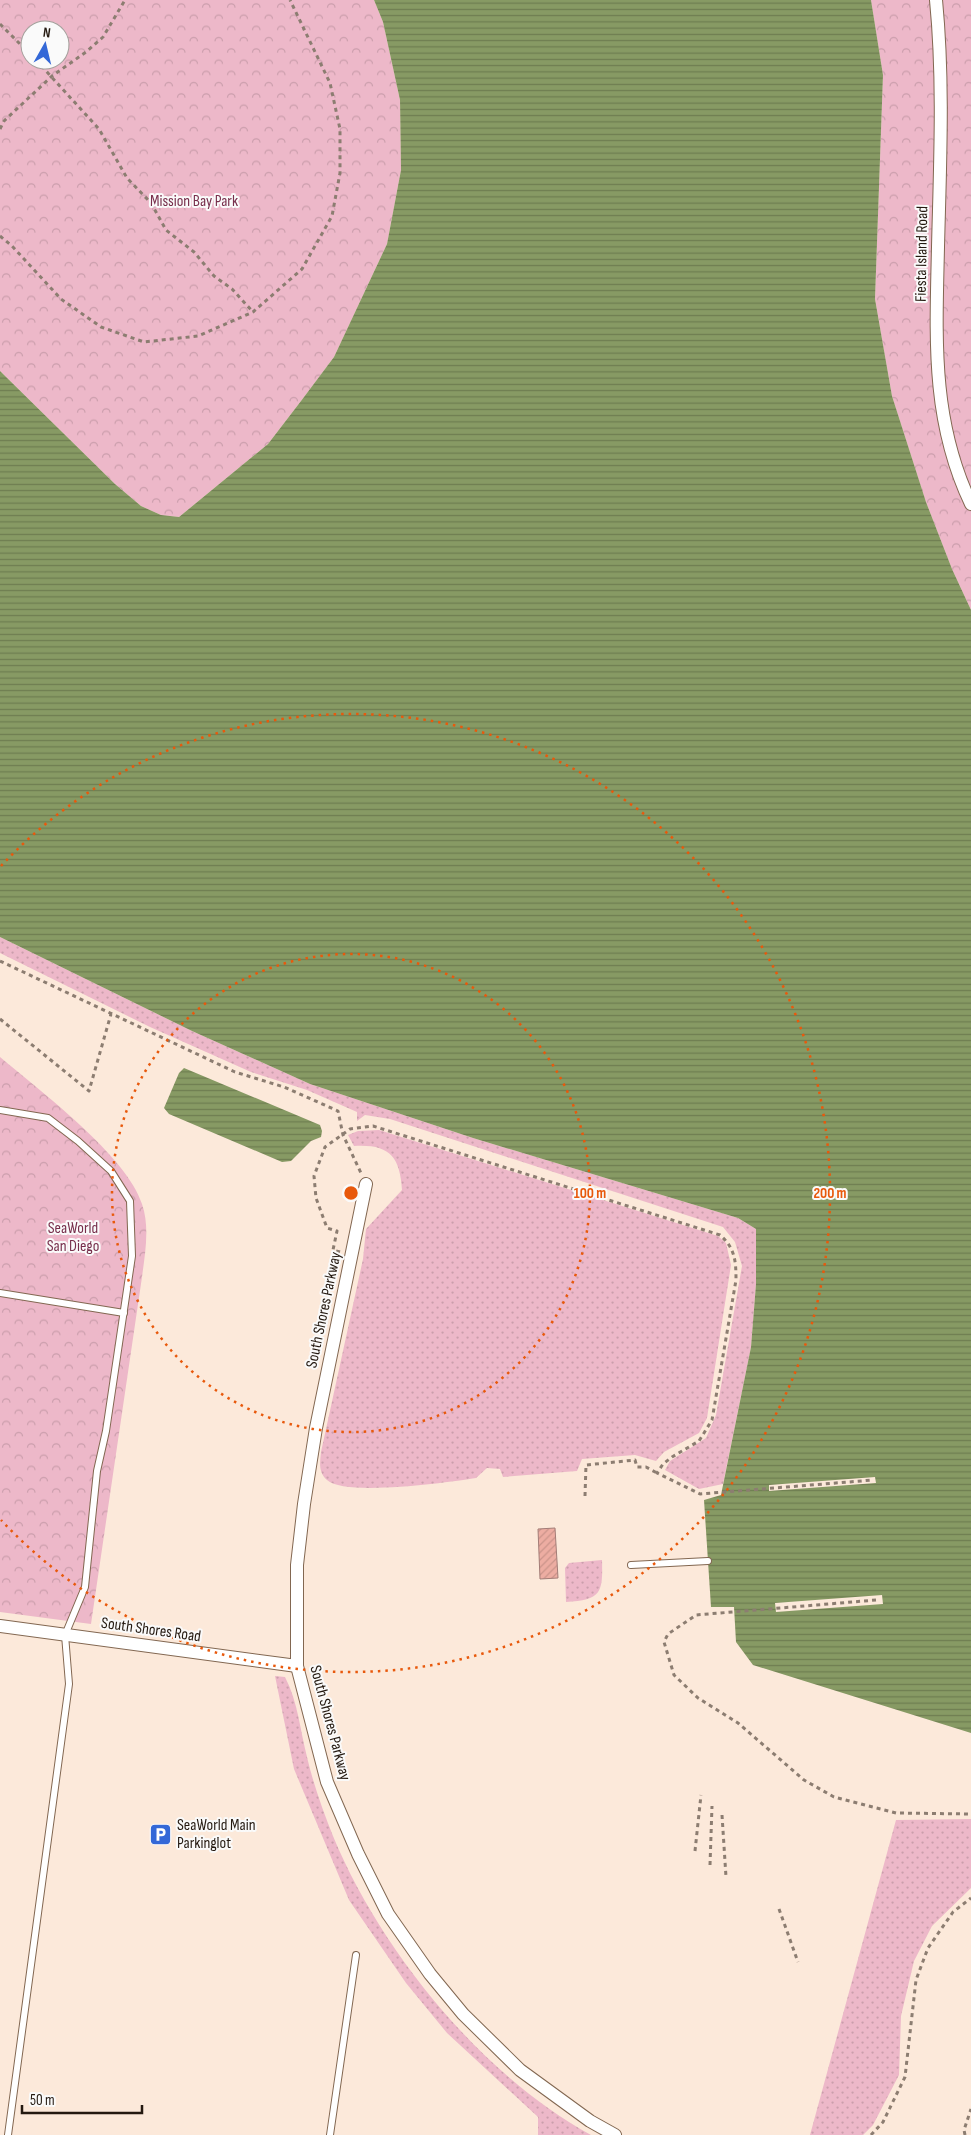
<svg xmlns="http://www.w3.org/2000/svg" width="971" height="2135" font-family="'Sofia Sans Condensed',sans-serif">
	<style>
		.grass { fill: url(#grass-dots) }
		.park { fill: url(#park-crowns); fill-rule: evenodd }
		.water { fill: url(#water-rules) }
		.pier { fill: #fce9da }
		.building { fill: url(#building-hatch); stroke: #a37d77 }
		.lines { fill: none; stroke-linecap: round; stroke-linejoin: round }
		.service-casing { stroke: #826751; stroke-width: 8 }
		.minor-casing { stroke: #826751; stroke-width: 14 }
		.path { stroke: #8c7d71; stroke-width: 3; stroke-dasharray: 4 4; stroke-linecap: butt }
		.service { stroke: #fff; stroke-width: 6 }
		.minor { stroke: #fff; stroke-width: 12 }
		.ring { fill: none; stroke: #e8590c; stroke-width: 2.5; stroke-dasharray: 2.5 5 }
		.labels { text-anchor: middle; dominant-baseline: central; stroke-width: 4; stroke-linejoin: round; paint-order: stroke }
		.park-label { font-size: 16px; fill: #772e4b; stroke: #fafafa }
		.street-label { font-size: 16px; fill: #241910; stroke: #fafafa }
		.poi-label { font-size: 16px; fill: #241910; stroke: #fafafa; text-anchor: start }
		.centre { fill: #e8590c; stroke: #fafafa; stroke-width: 2.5 }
		.ring-label { font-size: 15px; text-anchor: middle; font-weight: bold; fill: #e8590c; stroke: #fafafa; stroke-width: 4; stroke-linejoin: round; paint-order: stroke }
	</style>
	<defs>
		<pattern id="grass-dots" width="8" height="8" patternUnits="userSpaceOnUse" patternTransform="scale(1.25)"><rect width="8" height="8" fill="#edb8c9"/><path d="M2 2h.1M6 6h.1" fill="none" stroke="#cb9eac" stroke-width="1.8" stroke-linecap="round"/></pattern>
		<pattern id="park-crowns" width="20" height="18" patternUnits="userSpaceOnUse" patternTransform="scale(1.25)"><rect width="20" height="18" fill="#edb8c9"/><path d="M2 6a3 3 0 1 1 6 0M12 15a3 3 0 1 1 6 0" fill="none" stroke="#cb9eac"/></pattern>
		<pattern id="water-rules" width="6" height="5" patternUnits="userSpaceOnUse" patternTransform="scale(1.25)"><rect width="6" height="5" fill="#879a64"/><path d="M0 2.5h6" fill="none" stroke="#6e7d51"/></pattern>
		<pattern id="building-hatch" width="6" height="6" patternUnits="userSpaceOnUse" patternTransform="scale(1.25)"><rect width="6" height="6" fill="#edada2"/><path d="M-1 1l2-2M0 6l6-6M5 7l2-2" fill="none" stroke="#cb948a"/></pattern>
	</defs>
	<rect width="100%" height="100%" fill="#fce9da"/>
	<g class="grass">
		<polygon points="0,937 192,1031 310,1084 473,1138 738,1218 756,1229 756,1284 751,1347 723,1484 699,1489 665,1470 670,1461 706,1438 716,1415 742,1266 735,1242 723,1227 390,1119 365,1115 357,1121 357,1112 307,1090 251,1072 150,1027 0,953"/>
		<path d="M379 1130 718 1236 726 1243 731 1265 707 1418 699 1433 664 1452 656 1461 635 1455 582 1459 577 1471 503 1477 500 1469 487 1468 476 1478C450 1482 345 1497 327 1480 318 1472 320 1462 321 1452L363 1259 366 1229 402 1190C400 1156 389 1144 354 1146L348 1135 358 1131Z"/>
		<path d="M602 1560C603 1593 601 1600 566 1602L565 1568 569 1563Z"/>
		<path d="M275 1676 285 1677C298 1702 300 1730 307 1757 313 1783 323 1811 333 1836 380 1950 482 2076 591 2135H538V2117L447 2033 406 1983 349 1900 294 1769Z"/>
		<polygon points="971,1819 971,1888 932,1926 914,1961 901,2016 899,2075 873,2125 863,2135 810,2135 896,1820"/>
	</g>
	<g class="park">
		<path d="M0 0H374L383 22 400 100 401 170 387 244 334 357 301 401 268 444 179 517 161 515 141 506 115 484 0 371ZM30 30H60V60H30Z"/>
		<polygon points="871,0 971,0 971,610 952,569 926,502 892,396 875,299 883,75"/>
		<path d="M0 1057C40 1091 127 1156 142 1204 150 1227 145 1254 142 1277L91 1624 0 1612Z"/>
	</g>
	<g class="water">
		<polygon points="374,0 871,0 883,75 875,299 892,396 926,502 952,569 971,610 971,1733 753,1665 736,1642 734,1607 711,1607 704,1500 721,1495 751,1347 756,1284 756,1229 738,1218 473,1138 310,1084 192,1031 0,937 0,371 115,484 141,506 161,515 179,517 268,444 301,401 334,357 387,244 401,170 400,100 383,22"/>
		<polygon points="184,1068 320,1125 322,1131 321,1137 311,1141 291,1161 282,1162 169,1114 164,1108 179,1073"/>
	</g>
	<g class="pier">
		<polygon points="875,1477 876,1483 769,1491 769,1485"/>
		<polygon points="882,1595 883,1604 776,1612 775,1603"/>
	</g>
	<polygon class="building" points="555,1528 558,1578 540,1579 538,1529"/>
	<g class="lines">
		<defs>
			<g id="service">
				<polyline points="0,1110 48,1118 78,1141 111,1171 130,1201 132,1256 106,1431 97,1471 85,1587 65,1635 69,1684 8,2135"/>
				<polyline points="0,1293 124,1313"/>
				<polyline points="631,1565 708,1561"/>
				<polyline points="330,2135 356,1955"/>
			</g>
			<g id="minor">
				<path d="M936 0C944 82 940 165 938 247 936 338 931 420 971 504"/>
				<polyline points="366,1184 316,1428 304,1504 297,1565 297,1666 327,1782 358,1854 388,1914 430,1974 463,2014 520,2070 590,2121 615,2135"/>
				<polyline points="0,1626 297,1666"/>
			</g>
		</defs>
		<use href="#service" class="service-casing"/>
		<use href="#minor" class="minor-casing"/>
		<g class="path">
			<polyline points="0,24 30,54"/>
			<polyline points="36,60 99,129 127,178 151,203 166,230 194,252 214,276 232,289 253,312"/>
			<polyline points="0,129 4,121 52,76 86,52 103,37 125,0"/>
			<polyline points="0,236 12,246 61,299 101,327 144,342 198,336 253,312 302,269 332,216 340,173 340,129 330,83 290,0"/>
			<polyline points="0,961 235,1072 284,1087 338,1111 343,1135 361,1173"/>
			<polyline points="0,1019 89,1091 111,1014"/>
			<path d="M340 1252 333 1250 337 1231 327 1228 316 1198 314 1176 325 1147 350 1129 373 1126 720 1235C735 1248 736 1261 736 1280L712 1420 699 1441 672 1457 663 1464 657 1473 700 1494 873 1480"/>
			<polyline points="585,1496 586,1465 635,1460 637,1467 646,1467 657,1473"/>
			<polyline points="876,1600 696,1615 668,1634 664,1642 674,1675 698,1698 738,1723 804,1780 834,1797 896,1813 971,1814"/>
			<polyline points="722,1815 726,1877"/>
			<polyline points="695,1851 701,1795"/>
			<polyline points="710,1865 712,1806"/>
			<polyline points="779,1909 798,1962"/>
			<polyline points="871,2135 883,2122 905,2077 916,1980 928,1948 953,1912 971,1898"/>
			<polyline points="965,2135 964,2130 971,2109"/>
		</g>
		<use href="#service" class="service"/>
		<use href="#minor" class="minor"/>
	</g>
	<g class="ring">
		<circle cx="351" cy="1193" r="239"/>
		<path d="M1 866A479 479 0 1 1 1 1520"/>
	</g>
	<defs>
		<symbol id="parking-square" viewBox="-11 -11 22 22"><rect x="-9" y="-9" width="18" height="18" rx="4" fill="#3468d7" stroke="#fafafa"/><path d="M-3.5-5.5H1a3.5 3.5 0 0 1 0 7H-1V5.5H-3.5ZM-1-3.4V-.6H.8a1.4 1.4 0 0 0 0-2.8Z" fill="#fff"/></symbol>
	</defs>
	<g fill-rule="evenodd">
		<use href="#parking-square" x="148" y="1822" width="25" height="25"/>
	</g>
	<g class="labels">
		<g class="park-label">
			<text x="194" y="201">Mission Bay Park</text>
			<text x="73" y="1228">SeaWorld<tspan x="73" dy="18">San Diego</tspan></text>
		</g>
		<g class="street-label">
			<text transform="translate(922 254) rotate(-89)">Fiesta Island Road</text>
			<text transform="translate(324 1310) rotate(-78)">South Shores Parkway</text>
			<text transform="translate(151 1630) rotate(8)">South Shores Road</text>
			<text transform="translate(330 1723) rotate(75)">South Shores Parkway</text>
		</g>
		<g class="poi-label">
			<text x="177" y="1825">SeaWorld Main<tspan x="177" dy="18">Parkinglot</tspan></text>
		</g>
	</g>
	<circle cx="351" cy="1193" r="8" class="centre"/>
	<g class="ring-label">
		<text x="590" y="1198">100 m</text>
		<text x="830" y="1198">200 m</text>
	</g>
	<g transform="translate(45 45) rotate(8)"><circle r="24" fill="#fafafa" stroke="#a4a09c"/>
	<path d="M0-4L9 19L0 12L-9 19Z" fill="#3468d7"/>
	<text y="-8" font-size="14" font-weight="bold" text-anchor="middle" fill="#241910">N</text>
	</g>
	<path d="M22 2105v8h120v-8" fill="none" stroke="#241910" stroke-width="2.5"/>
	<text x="30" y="2105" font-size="15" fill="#241910" stroke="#fafafa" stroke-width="4" paint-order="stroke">50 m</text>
</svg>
